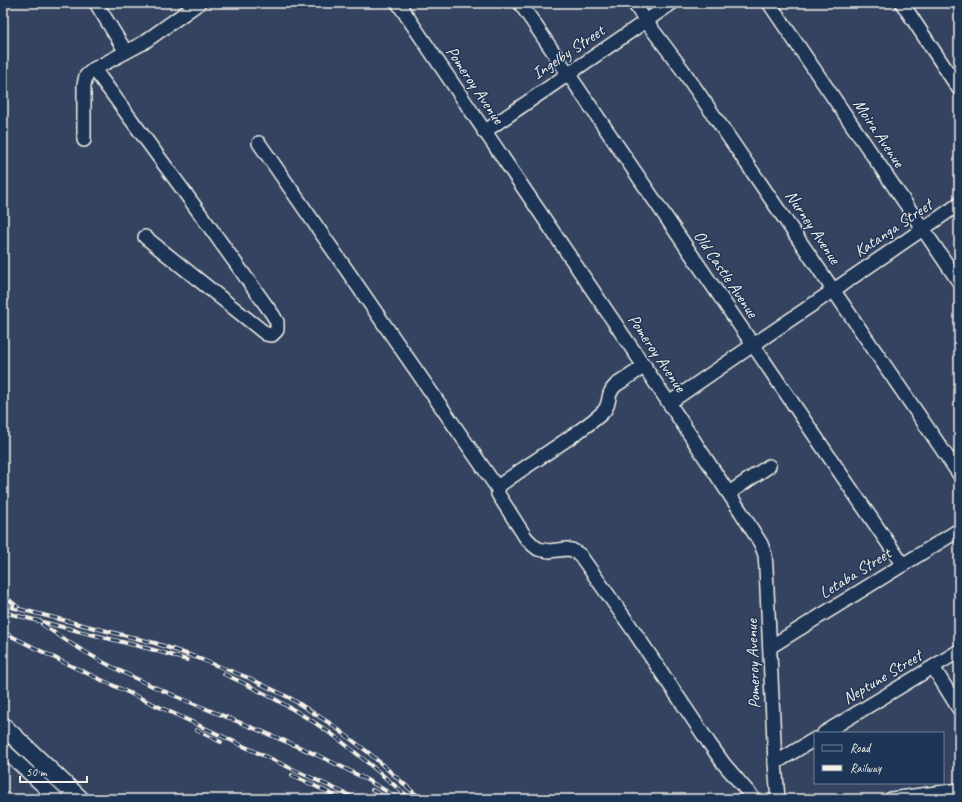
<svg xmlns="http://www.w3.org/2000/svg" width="962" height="802" font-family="Caveat,sans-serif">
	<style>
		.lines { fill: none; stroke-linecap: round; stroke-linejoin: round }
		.minor-casing { stroke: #f4f1e8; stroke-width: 16 }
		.major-casing { stroke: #f4f1e8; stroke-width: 20 }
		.minor { stroke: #1d3557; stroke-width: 13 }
		.major { stroke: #1d3557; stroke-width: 17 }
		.rail-casing { stroke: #f4f1e8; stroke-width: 4 }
		.rail { stroke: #1d3557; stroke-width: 2.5; stroke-dasharray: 8; stroke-linecap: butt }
		.labels { text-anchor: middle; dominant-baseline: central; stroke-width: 3; stroke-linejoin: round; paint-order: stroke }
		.street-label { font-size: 17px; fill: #f4f1e8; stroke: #1d3557 }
	</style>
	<rect width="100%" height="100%" fill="#344360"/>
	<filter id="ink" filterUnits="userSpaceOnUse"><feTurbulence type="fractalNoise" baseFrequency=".025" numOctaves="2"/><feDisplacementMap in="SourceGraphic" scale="8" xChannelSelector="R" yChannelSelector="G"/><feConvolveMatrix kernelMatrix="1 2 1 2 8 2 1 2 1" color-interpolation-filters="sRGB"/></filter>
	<g filter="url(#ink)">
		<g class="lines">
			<defs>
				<g id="minor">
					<polyline points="96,3 126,52 143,43 199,3"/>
					<polyline points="398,3 669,403 741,512 761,544 765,555 766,568 775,763 778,799"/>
					<polyline points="520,3 903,565"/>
					<polyline points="634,3 646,21 682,69 717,120 959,474"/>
					<polyline points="769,3 959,282"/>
					<polyline points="902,3 959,89"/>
					<polyline points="94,69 183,190 273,315 277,322 277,330 272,335 266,334 145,237"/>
					<polyline points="484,132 672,3"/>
					<polyline points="84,140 84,85 86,76 94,69 126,52"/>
					<polyline points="259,143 498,489"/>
					<path d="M645 366 616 385C605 395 612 403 603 412 593 422 580 430 569 438 546 454 523 468 500 485L498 489V494L526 538 533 545 538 549 549 551 567 549 572 550 580 555 633 630 709 743 724 764 754 799"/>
					<path d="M669 403C765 336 863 271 959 204"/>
					<polyline points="729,493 769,466"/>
					<polyline points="770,647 959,530"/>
					<polyline points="933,667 959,709"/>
					<polyline points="824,733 959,651"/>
					<polyline points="3,749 57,799"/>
					<polyline points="775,763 815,739"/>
					<polyline points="891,799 959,790"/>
				</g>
				<polyline id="major" points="3,726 80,799"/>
			</defs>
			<use href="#minor" class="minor-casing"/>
			<use href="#major" class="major-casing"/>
			<use href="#minor" class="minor"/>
			<use href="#major" class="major"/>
			<defs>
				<g id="rail">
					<polyline points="3,595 18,607"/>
					<polyline points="3,605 155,643 195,657 249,678 290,698 331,724 369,753 421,799"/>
					<polyline points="3,612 154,650 187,660"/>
					<path d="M42 624C150 703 287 727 399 799"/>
					<polyline points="3,632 65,663 357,799"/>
					<path d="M224 674C262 691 299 711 333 735 360 755 385 778 411 799"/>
					<polyline points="196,730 221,742"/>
					<polyline points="292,775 342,799"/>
					<polyline points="372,790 388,799"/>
				</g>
			</defs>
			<use href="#rail" class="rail-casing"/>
			<use href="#rail" class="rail"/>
		</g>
	</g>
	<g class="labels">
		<g class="street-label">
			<text transform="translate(568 52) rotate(-34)">Ingelby Street</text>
			<text transform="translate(475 85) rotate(56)">Pomeroy Avenue</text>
			<text transform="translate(879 133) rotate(56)">Moira Avenue</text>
			<text transform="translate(813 227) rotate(56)">Nurney Avenue</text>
			<text transform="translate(893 228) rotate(-34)">Katanga Street</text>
			<text transform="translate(726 274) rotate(56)">Old Castle Avenue</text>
			<text transform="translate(657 353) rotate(56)">Pomeroy Avenue</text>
			<text transform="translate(855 573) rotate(-32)">Letaba Street</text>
			<text transform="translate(753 664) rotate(-92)">Pomeroy Avenue</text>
			<text transform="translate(882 677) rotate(-31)">Neptune Street</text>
		</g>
	</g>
	<rect width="962" height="802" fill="none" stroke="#1d3557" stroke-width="16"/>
	<rect x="8" y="8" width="946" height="786" fill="none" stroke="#f4f1e8" stroke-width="1.5" filter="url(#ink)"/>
	<rect x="814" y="732" width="130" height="52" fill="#1d3557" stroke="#738091"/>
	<rect x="822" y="745" width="20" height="6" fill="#1d3557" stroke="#738091"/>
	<text x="850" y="752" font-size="12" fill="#f4f1e8">Road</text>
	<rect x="822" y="765" width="20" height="6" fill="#f4f1e8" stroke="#738091"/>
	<text x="850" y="772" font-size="12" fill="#f4f1e8">Railway</text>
	<path d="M20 776v6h67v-6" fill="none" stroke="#f4f1e8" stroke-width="2"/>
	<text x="26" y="776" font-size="12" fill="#f4f1e8" stroke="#1d3557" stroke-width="3" paint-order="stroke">50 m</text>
</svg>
